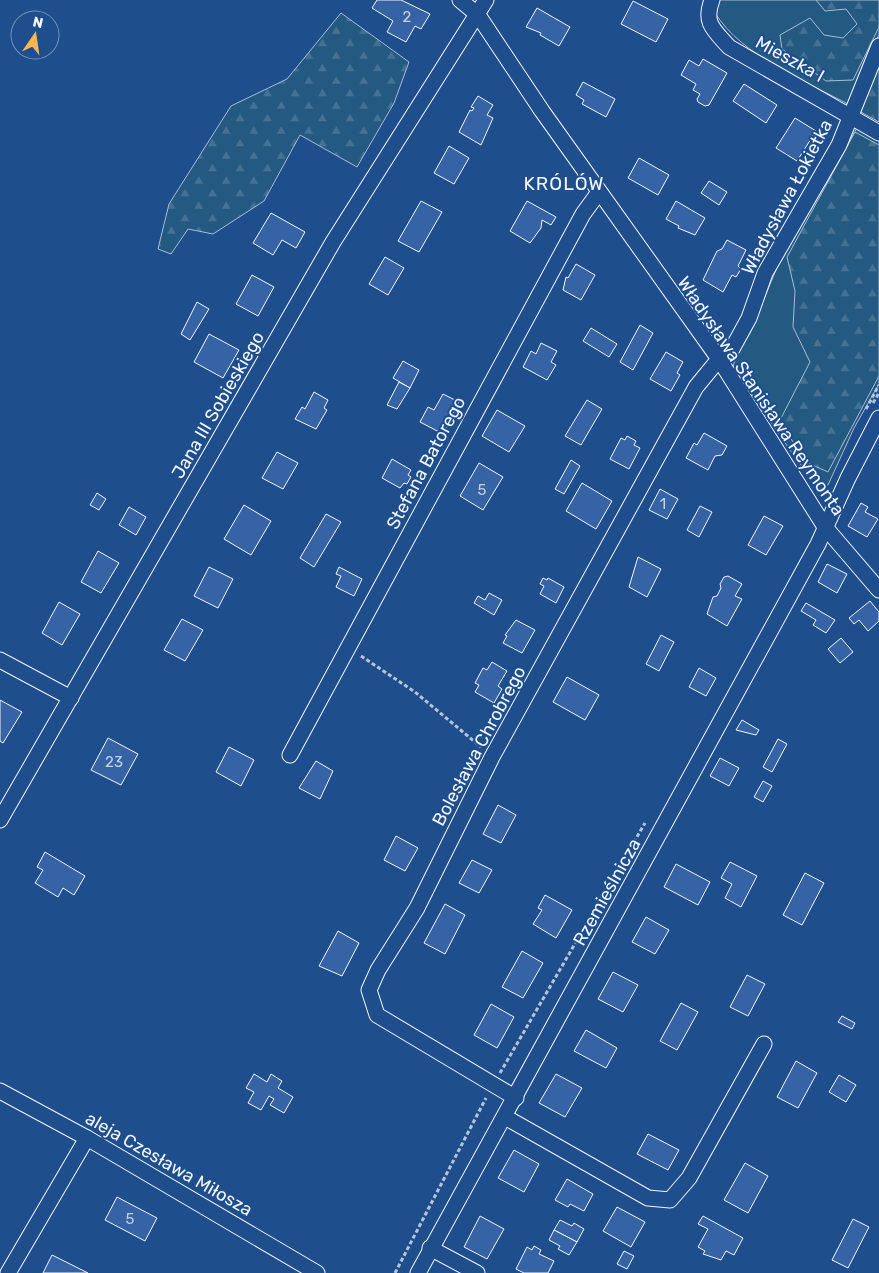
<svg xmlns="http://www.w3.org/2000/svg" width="879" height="1273" font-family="Rubik,sans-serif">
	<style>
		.grass { fill: #245a82; stroke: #a8bbd7 }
		.forest { fill: url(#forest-firs); stroke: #a8bbd7 }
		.building { fill: #3563a3; stroke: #f2f6ff }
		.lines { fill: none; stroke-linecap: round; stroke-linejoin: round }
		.street-casing { stroke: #f2f6ff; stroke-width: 17 }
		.path { stroke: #b3c4dc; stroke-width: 3; stroke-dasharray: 4 2.5; stroke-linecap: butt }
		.street { stroke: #1f4e8c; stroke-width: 15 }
		.labels { text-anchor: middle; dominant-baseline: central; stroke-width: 4; stroke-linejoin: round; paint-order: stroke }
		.number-label { font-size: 15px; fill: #c3d1e8 }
		.street-label { font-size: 18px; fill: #f2f6ff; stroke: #1f4e8c }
		.neighbourhood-label { font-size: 19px; letter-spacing: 1px; fill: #f2f6ff; stroke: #1f4e8c }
	</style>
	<defs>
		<pattern id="forest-firs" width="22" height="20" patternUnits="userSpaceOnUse" patternTransform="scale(1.25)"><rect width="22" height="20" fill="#245a82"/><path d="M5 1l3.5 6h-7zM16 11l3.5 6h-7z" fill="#447295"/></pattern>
	</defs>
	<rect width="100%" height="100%" fill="#1f4e8c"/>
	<g class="grass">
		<path d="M719 0H879V34L850 105C806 82 742 56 715 13Z"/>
		<polygon points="858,126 879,140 879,384 854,428 828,485 820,485 799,463 733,367 736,356 750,333 778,265"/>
	</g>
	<g class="forest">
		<polygon points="816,0 879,0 879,27 853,80 826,81 782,49 780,35 810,18 824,35 843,38 857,24 846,9 825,11"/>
		<polygon points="341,13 409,62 394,103 357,167 300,135 264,201 213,234 188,229 171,254 158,249 169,204 231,106 287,79"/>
		<polygon points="879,62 879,122 859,111"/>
		<polygon points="855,132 879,145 879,376 828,472 808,463 779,422 810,362 793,327 795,291 787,257"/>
	</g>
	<g class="building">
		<polygon points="377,0 401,0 430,14 421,29 415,26 406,42 387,32 393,21 372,8"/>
		<polygon points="633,1 668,19 656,42 621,24"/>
		<polygon points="537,8 570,27 559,46 540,35 541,33 526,27"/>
		<polygon points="703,59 727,73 709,105 705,106 698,102 697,99 700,94 693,90 696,84 681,75 689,60 699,66"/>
		<polygon points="583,82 615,99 606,117 582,104 584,100 576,95"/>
		<polygon points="744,84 777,105 766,123 733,101"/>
		<polygon points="478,96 493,105 487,115 493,118 481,145 459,132 470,110 472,111 474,108 471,107"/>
		<polygon points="795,118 816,131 797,161 776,148"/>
		<polygon points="449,146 469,158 454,184 434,173"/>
		<polygon points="639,158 669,175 658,195 628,178"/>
		<polygon points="709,181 727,192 719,205 701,193"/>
		<polygon points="421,201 442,212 419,252 398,241"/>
		<polygon points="527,201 556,217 551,225 542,220 541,228 530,243 510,231"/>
		<polygon points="676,201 705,218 695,235 678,228 679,226 666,219"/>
		<polygon points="271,213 305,232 296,248 282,240 273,255 253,243"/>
		<polygon points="727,240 746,250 738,266 741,269 736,277 732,275 723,292 703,280 717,251 722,249"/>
		<polygon points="385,257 404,268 388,295 369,284"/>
		<polygon points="576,264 595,275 581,300 563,290 566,277 568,278"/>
		<polygon points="252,275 274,287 258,316 236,304"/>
		<polygon points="197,302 209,309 190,340 181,334"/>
		<polygon points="640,325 653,333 633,370 620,362"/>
		<polygon points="591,328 617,344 609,357 583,341"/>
		<polygon points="209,334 239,350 223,378 194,362"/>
		<polygon points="541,343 557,351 551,362 556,365 547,380 523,367 531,351 536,354"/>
		<polygon points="666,352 683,362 677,373 680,375 671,391 650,379"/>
		<polygon points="403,361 419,370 410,388 393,378"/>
		<polygon points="399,382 410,388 397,409 387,405"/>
		<polygon points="314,392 328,400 324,408 327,410 316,429 295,419 302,407 305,409"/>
		<polygon points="443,394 459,402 443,434 420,422 428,407 434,410"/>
		<polygon points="587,400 602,409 581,445 565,436"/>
		<polygon points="497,410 525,426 509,452 482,436"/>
		<polygon points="704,433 727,446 722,455 715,456 708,470 686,458 694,443 697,445"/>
		<polygon points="627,436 636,441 634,445 640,448 629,469 610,459 621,438 625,440"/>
		<polygon points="277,452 298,463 283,489 262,478"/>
		<polygon points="392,459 411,470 408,475 411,477 407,484 404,483 400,488 382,478"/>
		<polygon points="571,460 580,466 564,494 555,489"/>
		<polygon points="479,463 503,477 483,510 460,496"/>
		<polygon points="582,483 612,501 596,529 566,511"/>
		<polygon points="660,489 678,499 667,519 649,510"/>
		<polygon points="97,493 106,499 99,510 90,505"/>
		<polygon points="861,503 868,507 865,512 878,519 867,537 848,526"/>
		<polygon points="244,505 271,521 251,555 224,539"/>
		<polygon points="700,506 712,512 699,537 687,530"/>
		<polygon points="129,507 146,517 136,535 119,525"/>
		<polygon points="326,514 341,522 314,567 300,558"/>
		<polygon points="764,516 783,526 766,555 748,545"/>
		<polygon points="98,551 119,563 101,593 81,582"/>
		<polygon points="638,557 661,569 647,597 629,587"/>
		<polygon points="827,564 847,574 837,593 818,582"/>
		<polygon points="209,567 233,579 218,608 194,596"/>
		<polygon points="339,567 362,579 354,596 336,587 341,576 336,574"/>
		<polygon points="728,576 742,584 735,596 742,599 727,626 707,614 713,597 717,596 721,588 720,584 724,577"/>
		<polygon points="543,578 547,580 548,578 564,587 556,603 540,594 544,586 540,584"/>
		<polygon points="489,593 502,600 494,615 474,603 478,596 485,600"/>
		<polygon points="870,601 879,612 879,621 868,631 859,620 854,624 849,618"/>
		<polygon points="59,602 80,614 62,645 42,633"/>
		<polygon points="806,603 835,620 826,633 813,625 816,620 801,611"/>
		<polygon points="182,619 203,630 185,661 164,650"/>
		<polygon points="516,620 535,630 522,653 503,643 507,636 505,635"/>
		<polygon points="661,635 674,642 659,671 646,664"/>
		<polygon points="841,638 853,652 840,663 828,649"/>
		<polygon points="492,662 507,671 498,686 502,689 494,703 475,692 479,685 475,683 483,668 487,670"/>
		<polygon points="699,668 716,678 706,696 689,687"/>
		<polygon points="567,677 599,695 585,720 553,702"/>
		<polygon points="0,700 22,712 3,743 0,741"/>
		<polygon points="742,720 759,730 756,735 736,730"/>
		<polygon points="108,738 138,754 121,785 91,770"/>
		<polygon points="778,739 787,744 772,772 763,767"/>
		<polygon points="229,747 254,760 241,786 216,772"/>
		<polygon points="720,758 739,768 729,786 710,776"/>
		<polygon points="316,761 333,771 320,799 299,788"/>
		<polygon points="763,781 772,786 763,802 754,797"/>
		<polygon points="498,805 516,815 501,843 483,834"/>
		<polygon points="396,836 418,848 405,871 384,860"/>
		<polygon points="45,852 85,876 74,895 63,888 58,897 35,883 43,870 37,867"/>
		<polygon points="472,860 492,870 479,893 459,883"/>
		<polygon points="730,862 757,876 741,907 725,898 732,884 721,878"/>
		<polygon points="676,864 710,882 698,905 664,887"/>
		<polygon points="805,873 824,883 802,925 783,915"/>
		<polygon points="545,895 572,910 556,938 533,924 542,910 538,908"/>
		<polygon points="445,904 465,915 445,954 424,943"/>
		<polygon points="646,917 669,930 655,954 632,942"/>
		<polygon points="338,931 359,943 342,976 319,966"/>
		<polygon points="522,951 543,963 523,998 502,987"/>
		<polygon points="613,972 638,985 623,1012 598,999"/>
		<polygon points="747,975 765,984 748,1016 730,1007"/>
		<polygon points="681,1003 698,1012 677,1050 660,1041"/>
		<polygon points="491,1004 514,1017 497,1048 474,1035"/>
		<polygon points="842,1016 855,1023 852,1029 838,1022"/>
		<polygon points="586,1030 617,1048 606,1068 574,1051"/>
		<polygon points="796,1061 817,1073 798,1108 777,1097"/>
		<polygon points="254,1074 267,1082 271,1074 282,1081 278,1088 293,1097 284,1113 270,1105 274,1099 269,1096 261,1110 248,1103 254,1092 246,1088"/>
		<polygon points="556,1074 582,1088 565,1117 539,1103"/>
		<polygon points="839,1075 856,1085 846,1102 829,1092"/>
		<polygon points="648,1134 679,1150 668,1170 637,1154"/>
		<polygon points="514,1150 539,1164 524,1192 498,1178"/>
		<polygon points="745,1163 768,1176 748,1213 724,1200"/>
		<polygon points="567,1179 593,1194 584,1211 570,1204 568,1207 555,1200"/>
		<polygon points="117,1197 157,1218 145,1241 105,1220"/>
		<polygon points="617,1207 645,1222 631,1247 603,1231"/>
		<polygon points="480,1216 504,1229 487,1259 464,1247"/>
		<polygon points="703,1216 743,1238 734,1255 726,1251 721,1260 703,1254 705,1251 698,1247 708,1229 698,1224"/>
		<polygon points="853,1219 869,1227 848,1268 832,1260"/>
		<polygon points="560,1220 572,1226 574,1223 584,1229 577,1242 554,1230"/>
		<polygon points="554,1230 577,1242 569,1255 558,1249 560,1246 549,1240"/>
		<polygon points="534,1246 541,1250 539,1254 554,1261 548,1273 524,1273 516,1269 527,1247 532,1250"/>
		<polygon points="624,1251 634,1256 627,1269 617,1264"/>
		<polygon points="52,1255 88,1273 43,1273"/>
	</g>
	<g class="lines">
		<defs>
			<g id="street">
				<polyline points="460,0 478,15 542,111 719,359 825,527 879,590"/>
				<path d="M712 0C703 23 714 30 729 47L879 133"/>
				<polyline points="0,660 71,698"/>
				<polyline points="290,755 583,214 599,192"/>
				<polyline points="0,820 333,242 486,0"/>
				<polyline points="0,1091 87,1138 317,1273"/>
				<polyline points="516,1098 377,1015 369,990 378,970 417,908 492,757 696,387 719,359 732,349 749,318 765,273 839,145 879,46"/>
				<polyline points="505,1117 648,1198 670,1200 689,1178 764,1044"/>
				<polyline points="430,1248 477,1273"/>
				<polyline points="8,1273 87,1138"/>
				<polyline points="418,1273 818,544 848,478 879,418"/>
			</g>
		</defs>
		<use href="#street" class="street-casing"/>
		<g class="path">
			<polyline points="873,403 879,393"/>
			<polyline points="866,409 879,385"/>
			<polyline points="361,656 415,692 481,747"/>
			<polyline points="500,1073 645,823"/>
			<polyline points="395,1273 486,1098"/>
		</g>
		<use href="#street" class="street"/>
	</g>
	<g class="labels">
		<g class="number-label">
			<text x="407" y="17">2</text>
			<text x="482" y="490">5</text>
			<text x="663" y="504">1</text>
			<text x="114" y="762">23</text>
			<text x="130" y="1219">5</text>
		</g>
		<g class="street-label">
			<text transform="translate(790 59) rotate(29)">Mieszka I</text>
			<text transform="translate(787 197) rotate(-62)">Władysława Łokietka</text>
			<text transform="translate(761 396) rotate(56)">Władysława Stanisława Reymonta</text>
			<text transform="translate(218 405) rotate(-60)">Jana III Sobieskiego</text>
			<text transform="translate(426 463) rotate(-62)">Stefana Batorego</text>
			<text transform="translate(479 746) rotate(-62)">Bolesława Chrobrego</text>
			<text transform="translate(607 892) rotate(-61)">Rzemieślnicza</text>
			<text transform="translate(169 1164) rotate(30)">aleja Czesława Miłosza</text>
		</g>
		<g class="neighbourhood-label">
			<text x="564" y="183">KRÓLÓW</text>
		</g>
	</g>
	<g transform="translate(35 35) rotate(13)"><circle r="24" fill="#1f4e8c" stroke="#7391ba"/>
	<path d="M0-4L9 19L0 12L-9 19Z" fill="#ffb74d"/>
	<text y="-8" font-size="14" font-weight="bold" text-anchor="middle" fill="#f2f6ff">N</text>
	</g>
</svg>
